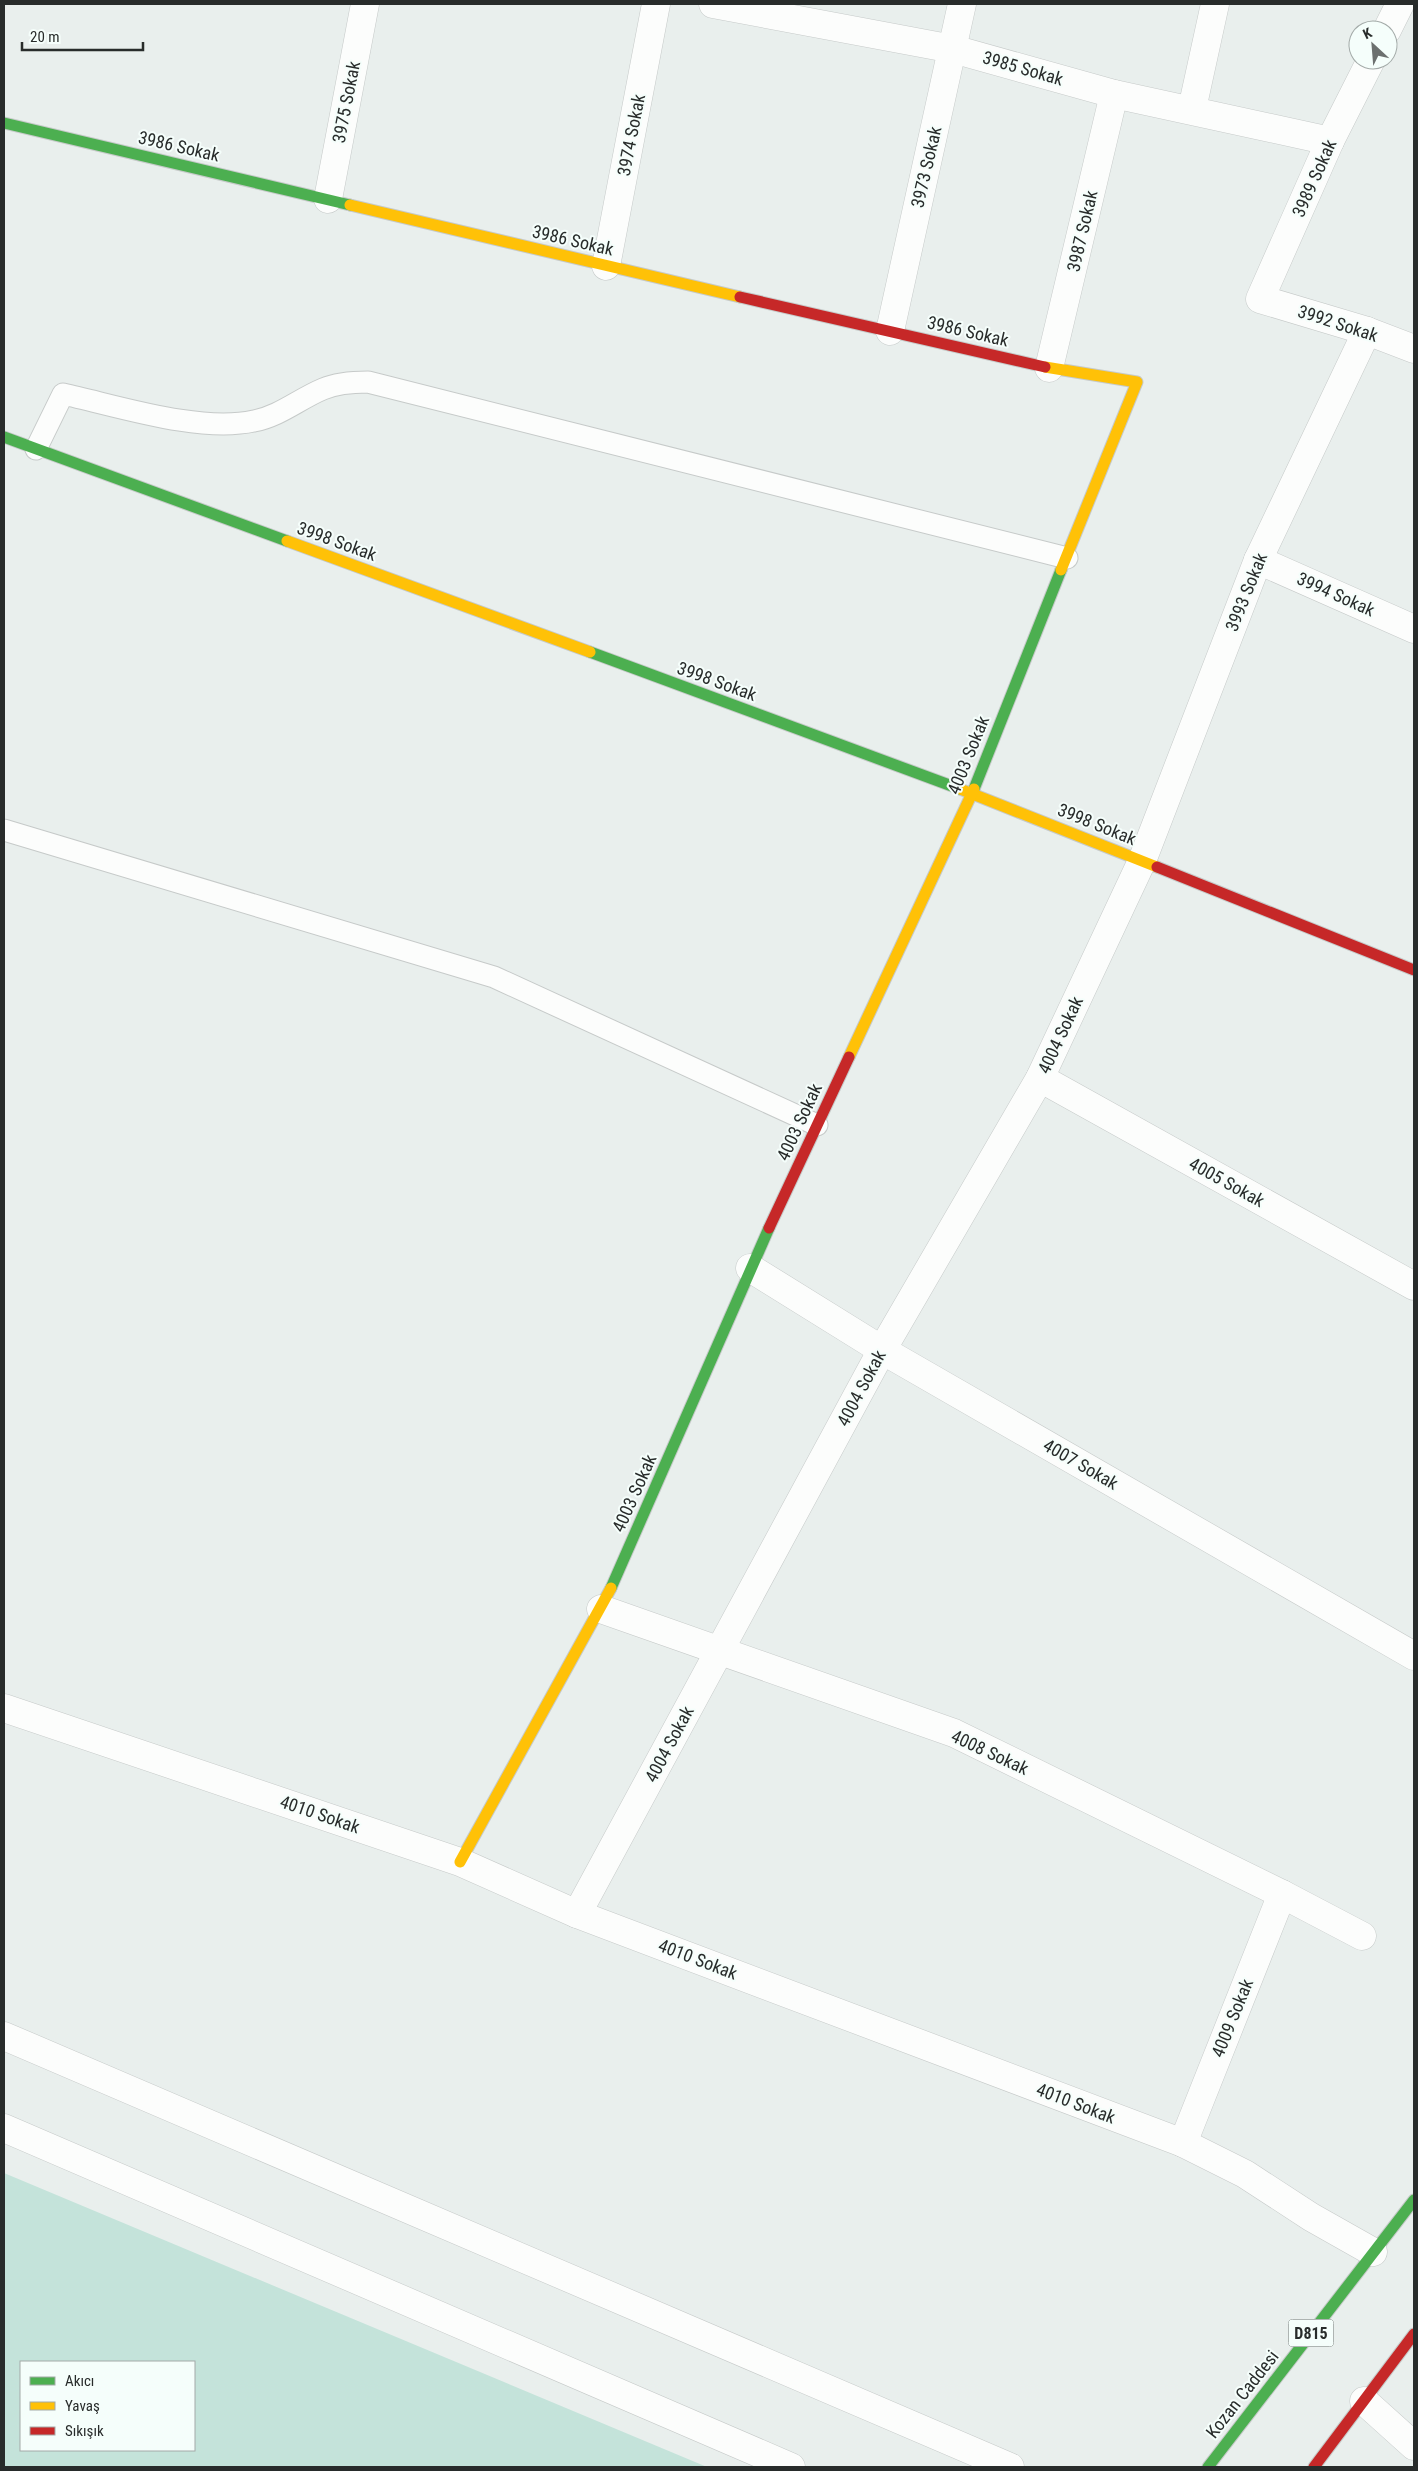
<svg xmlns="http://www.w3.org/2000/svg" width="1418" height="2471" font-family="'Roboto Condensed',sans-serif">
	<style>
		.green { fill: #c4e3da; fill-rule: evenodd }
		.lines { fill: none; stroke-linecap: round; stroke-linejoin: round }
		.lane-casing { stroke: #c6cac9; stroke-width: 23 }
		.street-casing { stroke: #c6cac9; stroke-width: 29 }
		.fast-casing { stroke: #c6cac9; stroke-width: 13 }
		.slow-casing { stroke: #c6cac9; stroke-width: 13 }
		.jam-casing { stroke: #c6cac9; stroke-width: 13 }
		.lane { stroke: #fcfdfc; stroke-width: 21 }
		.street { stroke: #fcfdfc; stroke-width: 28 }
		.fast { stroke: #4caf50; stroke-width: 11 }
		.slow { stroke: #ffc107; stroke-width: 11 }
		.jam { stroke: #c62828; stroke-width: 11 }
		.labels { text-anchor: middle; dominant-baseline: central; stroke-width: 4; stroke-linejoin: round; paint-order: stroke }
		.shield { fill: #f5fefb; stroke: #666b69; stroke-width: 1 }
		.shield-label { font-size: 16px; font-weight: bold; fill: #282c2b }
		.street-label { font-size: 18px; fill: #282c2b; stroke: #f5fefb }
	</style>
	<rect width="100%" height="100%" fill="#e9efed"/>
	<path class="green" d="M4 2173 707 2467H4ZM21 2362H194V2450H21Z"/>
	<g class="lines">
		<defs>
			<g id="lane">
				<path d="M36 449 63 394C118 406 200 433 254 421 280 416 299 399 323 389 337 383 353 382 368 382L1067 558"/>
				<polyline points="4,830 494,977 817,1125"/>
			</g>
			<g id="street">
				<polyline points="713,4 953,49 1114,94 1330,141"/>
				<polyline points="1387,30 1400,4"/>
				<polyline points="1371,60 1330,141 1260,299 1367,331 1414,349"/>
				<polyline points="1192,109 1215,4"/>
				<polyline points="328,199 365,4"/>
				<polyline points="606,266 656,4"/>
				<polyline points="890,331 962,4"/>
				<polyline points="1049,368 1114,94"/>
				<polyline points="1258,560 1414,629"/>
				<polyline points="1040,1078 1414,1286"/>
				<polyline points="750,1268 882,1350 1414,1656"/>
				<polyline points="601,1609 954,1733 1282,1894 1362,1936"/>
				<polyline points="4,1708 460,1862 577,1914 1183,2143 1245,2174 1311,2217 1373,2252"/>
				<polyline points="577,1914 882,1350 1040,1078 1142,861 1258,560 1367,331"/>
				<polyline points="4,2036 1010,2467"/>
				<polyline points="4,2128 791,2467"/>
				<polyline points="1183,2143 1282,1894"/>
				<polyline points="1364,2401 1414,2446"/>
			</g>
			<g id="fast">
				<polyline points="4,123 350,205"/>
				<polyline points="4,437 287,541"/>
				<polyline points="590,652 960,789"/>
				<polyline points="974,789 1061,570"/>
				<polyline points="611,1588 769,1228"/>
				<polyline points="1208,2467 1414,2200"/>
			</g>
			<g id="slow">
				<polyline points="350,205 740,297"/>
				<polyline points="1045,367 1137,382 1061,570"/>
				<polyline points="287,541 590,652"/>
				<polyline points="960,789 1157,867"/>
				<polyline points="849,1057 974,789"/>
				<polyline points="460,1862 611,1588"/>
			</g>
			<g id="jam">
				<polyline points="740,297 1045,367"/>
				<polyline points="1157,867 1414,970"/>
				<polyline points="769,1228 849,1057"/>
				<polyline points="1314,2467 1414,2334"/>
			</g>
		</defs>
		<use href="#lane" class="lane-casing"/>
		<use href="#street" class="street-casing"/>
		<use href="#fast" class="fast-casing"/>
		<use href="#slow" class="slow-casing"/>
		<use href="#jam" class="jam-casing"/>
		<use href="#lane" class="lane"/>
		<use href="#street" class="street"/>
		<use href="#fast" class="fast"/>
		<use href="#slow" class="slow"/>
		<use href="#jam" class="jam"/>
	</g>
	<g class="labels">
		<rect class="shield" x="1288.5" y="2319.5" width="45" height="27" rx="4"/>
		<g class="shield-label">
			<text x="1311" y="2333">D815</text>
		</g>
		<g class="street-label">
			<text transform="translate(1023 68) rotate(16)">3985 Sokak</text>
			<text transform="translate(346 102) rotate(-79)">3975 Sokak</text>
			<text transform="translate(631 135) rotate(-79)">3974 Sokak</text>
			<text transform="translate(179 146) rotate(13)">3986 Sokak</text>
			<text transform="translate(926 167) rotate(-77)">3973 Sokak</text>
			<text transform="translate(1314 178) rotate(-66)">3989 Sokak</text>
			<text transform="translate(1082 231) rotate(-77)">3987 Sokak</text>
			<text transform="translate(573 240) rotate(13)">3986 Sokak</text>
			<text transform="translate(1338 323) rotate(18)">3992 Sokak</text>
			<text transform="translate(968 331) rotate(13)">3986 Sokak</text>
			<text transform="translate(337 541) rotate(20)">3998 Sokak</text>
			<text transform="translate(1246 592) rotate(-68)">3993 Sokak</text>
			<text transform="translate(1336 594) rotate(24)">3994 Sokak</text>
			<text transform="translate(717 681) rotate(20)">3998 Sokak</text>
			<text transform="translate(968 755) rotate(-68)">4003 Sokak</text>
			<text transform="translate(1097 824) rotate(22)">3998 Sokak</text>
			<text transform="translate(1060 1035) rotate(-65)">4004 Sokak</text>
			<text transform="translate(799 1122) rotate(-65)">4003 Sokak</text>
			<text transform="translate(1227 1182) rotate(29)">4005 Sokak</text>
			<text transform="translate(861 1388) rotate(-62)">4004 Sokak</text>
			<text transform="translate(1081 1464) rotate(30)">4007 Sokak</text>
			<text transform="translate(634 1493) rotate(-66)">4003 Sokak</text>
			<text transform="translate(669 1744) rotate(-62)">4004 Sokak</text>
			<text transform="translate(990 1752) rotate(25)">4008 Sokak</text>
			<text transform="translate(320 1814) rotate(19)">4010 Sokak</text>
			<text transform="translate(698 1959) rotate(21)">4010 Sokak</text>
			<text transform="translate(1232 2018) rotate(-68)">4009 Sokak</text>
			<text transform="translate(1076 2103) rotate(21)">4010 Sokak</text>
			<text transform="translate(1242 2394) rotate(-52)">Kozan Caddesi</text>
		</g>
	</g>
	<rect width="1418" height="2471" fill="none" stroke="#282c2b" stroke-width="10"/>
	<rect x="20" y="2361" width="175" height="90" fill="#f5fefb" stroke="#a3aaa8"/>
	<rect x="30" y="2377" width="25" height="8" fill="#4caf50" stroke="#a3aaa8"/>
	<text x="65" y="2386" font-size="15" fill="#282c2b">Akıcı</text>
	<rect x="30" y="2402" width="25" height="8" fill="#ffc107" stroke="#a3aaa8"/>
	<text x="65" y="2411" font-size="15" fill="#282c2b">Yavaş</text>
	<rect x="30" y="2427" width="25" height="8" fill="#c62828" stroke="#a3aaa8"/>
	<text x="65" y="2436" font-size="15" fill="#282c2b">Sıkışık</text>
	<g transform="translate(1373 45) rotate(334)"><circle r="24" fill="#f5fefb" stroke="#a3aaa8"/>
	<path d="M0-4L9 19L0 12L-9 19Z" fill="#6c706f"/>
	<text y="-8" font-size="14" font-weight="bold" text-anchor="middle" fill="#282c2b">K</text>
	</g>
	<path d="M22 42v8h121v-8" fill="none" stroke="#282c2b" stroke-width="2.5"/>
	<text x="30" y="42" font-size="15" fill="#282c2b" stroke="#f5fefb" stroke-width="4" paint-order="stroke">20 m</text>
</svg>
